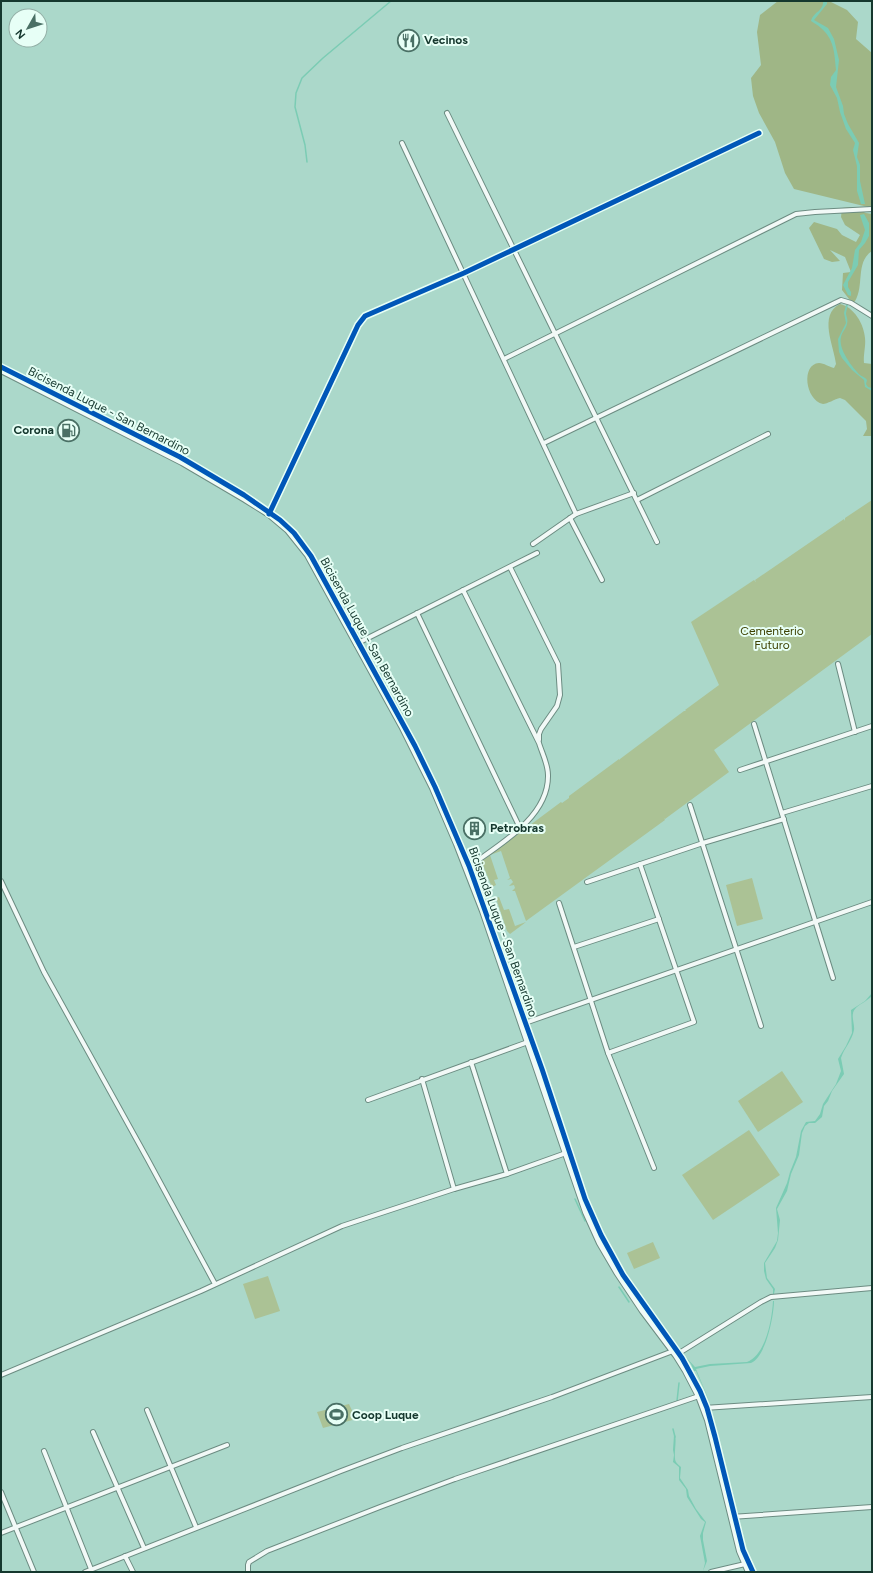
<svg xmlns="http://www.w3.org/2000/svg" width="873" height="1573" font-family="Figtree,sans-serif">
	<style>
		.green { fill: #abc295 }
		.forest { fill: #9fb686 }
		.water { fill: #7bccb4 }
		.lines { fill: none; stroke-linecap: round; stroke-linejoin: round }
		.stream { stroke: #7bccb4; stroke-width: 1.5 }
		.street-casing { stroke: #6c8c82; stroke-width: 6 }
		.primary-casing { stroke: #6c8c82; stroke-width: 8 }
		.street { stroke: #f2f9f7; stroke-width: 4 }
		.primary { stroke: #f2f9f7; stroke-width: 6 }
		.cycleway-casing { stroke: #e7fff6; stroke-width: 8 }
		.cycleway { stroke: #0057b8; stroke-width: 5 }
		.labels { text-anchor: middle; dominant-baseline: central; stroke-width: 4; stroke-linejoin: round; paint-order: stroke }
		.poi-label { font-size: 12px; font-weight: bold; fill: #15382e; stroke: #e7fff6; text-anchor: start }
		.street-label { font-size: 12px; fill: #15382e; stroke: #e7fff6 }
		.park-label { font-size: 12px; fill: #3d4000; stroke: #e7fff6 }
	</style>
	<rect width="100%" height="100%" fill="#abd8ca"/>
	<g class="green">
		<polygon points="872,500 872,634 714,750 729,772 665,819 664,818 665,820 526,921 515,891 512,891 515,888 514,885 509,886 513,882 511,879 507,880 510,878 501,851 490,855 561,802 562,803 569,798 569,796 619,759 620,760 620,759 684,711 686,711 685,710 719,685 691,622 754,580 756,582 755,580 844,519 845,521 845,518"/>
		<polygon points="490,855 498,879 494,880 496,885 492,887 482,863 482,861"/>
		<polygon points="752,878 763,919 737,926 726,885"/>
		<polygon points="499,897 504,910 509,909 515,926 526,922 510,934 507,931 496,898"/>
		<polygon points="538,1058 586,1199 601,1235 623,1274 682,1357 700,1391 707,1407 716,1437 743,1550 753,1572 749,1567 742,1550 715,1437 681,1357 622,1275 600,1235 585,1199"/>
		<polygon points="782,1071 803,1102 758,1132 738,1101"/>
		<polygon points="749,1130 780,1175 713,1220 682,1175"/>
		<polygon points="653,1242 660,1258 634,1269 627,1253"/>
		<polygon points="268,1276 280,1311 255,1319 243,1284"/>
		<polygon points="349,1404 356,1419 323,1428 317,1412"/>
	</g>
	<g class="forest">
		<polygon points="778,1 829,1 847,10 858,22 856,39 872,53 872,208 794,189 785,173 775,142 759,113 753,96 751,78 761,65 757,32 760,15"/>
		<path d="M851 207 866 213 872 214V251C854 263 866 288 853 304L842 290 843 273 851 272 845 257 830 250 840 261 832 262 824 259 809 228 814 222 837 229 842 235 856 242 860 235 845 225 841 217 842 208Z"/>
		<path d="M840 304C854 307 864 324 865 338 866 346 863 355 864 363L872 364V436H863L867 429 866 421 845 400 840 398C835 399 827 404 823 404 805 400 801 364 819 363 824 363 829 367 834 368L836 364C834 346 818 315 840 304Z"/>
	</g>
	<g class="water">
		<path d="M823 1H827V4L814 20 828 28 834 39 839 60 836 87 843 106 844 114 848 124 859 143 857 157 860 165V181L865 204H861L857 191V166L853 150 855 143 846 129 840 112 837 98 830 85 831 77 836 70C834 46 833 34 811 21 813 12 824 11 823 1Z"/>
		<polygon points="864,214 869,223 869,236 865,243 859,250 858,265 848,282 848,287 851,292 851,296 848,295 843,285 852,268 855,250 861,242 865,230 860,215"/>
		<path d="M846 305H848C847 308 846 312 846 314 847 318 848 320 847 324 846 329 842 332 841 337 838 349 852 367 860 375 863 377 865 377 867 380L866 384 868 387 872 388V391L865 387 864 380 852 370 842 358 839 352 838 339 846 323 844 313Z"/>
		<path d="M872 993V996C866 1002 859 1004 855 1009 850 1015 855 1024 854 1030 852 1041 844 1048 841 1058L844 1074 832 1091 828 1101 824 1106 822 1117 815 1123H809L805 1126 802 1133 799 1155 791 1174 787 1191 777 1209 780 1220 778 1240 775 1248 765 1263 767 1278 775 1289 774 1294H773V1289L766 1279 764 1271V1263L777 1241 778 1233 776 1208 787 1183 790 1172 796 1157 801 1131 806 1122 815 1121 820 1114 823 1104 836 1084 841 1071 838 1059 846 1046 852 1033 851 1010 865 1001Z"/>
		<path d="M773 1301H774C774 1315 766 1357 751 1363L710 1366 696 1369 710 1403 696 1371H694L691 1364 683 1354 695 1367 710 1364 747 1362C766 1355 772 1319 773 1301Z"/>
		<path d="M674 1435H675C677 1441 673 1457 676 1462 677 1464 679 1465 681 1467L680 1478 688 1490 689 1496 696 1509 706 1522 703 1533V1540L707 1561 703 1571 705 1563 700 1536 705 1522 701 1519 687 1497 686 1489 679 1480V1467L673 1462 674 1455 673 1450Z"/>
	</g>
	<g class="lines">
		<g class="stream">
			<polyline points="307,162 305,145 295,107 296,93 302,78 323,58 391,1"/>
			<polyline points="575,1199 585,1221"/>
			<polyline points="604,1236 610,1247"/>
			<polyline points="619,1287 629,1302"/>
			<polyline points="677,1401 679,1383"/>
			<polyline points="673,1429 675,1437"/>
		</g>
		<defs>
			<g id="street">
				<polyline points="447,113 657,542"/>
				<polyline points="402,143 576,514"/>
				<polyline points="504,359 796,214 815,212 872,209"/>
				<polyline points="544,443 841,300 851,303 872,316"/>
				<polyline points="637,500 768,434"/>
				<polyline points="269,514 358,325 365,316 464,273 759,133"/>
				<polyline points="570,518 602,580"/>
				<polyline points="533,544 576,514 634,493"/>
				<polyline points="510,567 558,664 560,695 557,706 541,729 539,734 539,740"/>
				<path d="M463 590 539 743C542 753 548 764 548 775 549 818 497 846 467 868"/>
				<polyline points="417,613 520,828"/>
				<polyline points="356,644 537,553"/>
				<polyline points="838,664 855,732"/>
				<polyline points="754,724 833,978"/>
				<polyline points="740,770 872,726"/>
				<polyline points="690,805 761,1026"/>
				<polyline points="782,813 872,786"/>
				<polyline points="1,881 44,972 148,1160 215,1284"/>
				<polyline points="587,882 703,843 784,819"/>
				<polyline points="559,903 608,1053 654,1168"/>
				<polyline points="574,947 659,919"/>
				<polyline points="522,1024 872,902"/>
				<polyline points="608,1053 694,1022 640,864"/>
				<polyline points="471,1062 507,1174"/>
				<polyline points="422,1079 454,1189"/>
				<polyline points="368,1100 528,1042"/>
				<polyline points="676,1355 761,1302 771,1297 872,1288"/>
				<polyline points="1,1375 201,1291 342,1226 454,1189 507,1174 566,1153"/>
				<polyline points="704,1408 872,1397"/>
				<polyline points="147,1410 196,1527"/>
				<polyline points="93,1432 144,1548"/>
				<polyline points="44,1451 91,1569"/>
				<polyline points="1,1492 34,1572"/>
				<polyline points="731,1517 872,1507"/>
				<polyline points="1,1533 227,1445"/>
				<polyline points="125,1556 133,1572"/>
				<polyline points="85,1572 341,1471 402,1448 552,1397 673,1351"/>
				<polyline points="248,1572 248,1565 249,1562 267,1551 380,1507 455,1479 699,1396"/>
				<polyline points="711,1572 745,1564"/>
			</g>
			<polyline id="primary" points="1,370 182,462 245,499 269,514 288,530 308,555 402,726 433,788 457,844 483,911 586,1212 600,1243 617,1272 643,1311 676,1355 686,1371 699,1396 708,1420 740,1551 749,1572"/>
		</defs>
		<use href="#street" class="street-casing"/>
		<use href="#primary" class="primary-casing"/>
		<use href="#street" class="street"/>
		<use href="#primary" class="primary"/>
		<defs>
			<g id="cycleway">
				<polyline points="1,367 180,457 244,495 280,520 294,533 311,556 415,746 435,787 469,866 542,1069 585,1199 601,1235 623,1275 682,1358 700,1391 707,1408 715,1437 743,1550 753,1572"/>
				<polyline points="269,514 358,325 365,316 464,273 759,133"/>
			</g>
		</defs>
		<use href="#cycleway" class="cycleway-casing"/>
		<use href="#cycleway" class="cycleway"/>
	</g>
	<defs>
		<symbol id="restaurant-ring" viewBox="-11 -11 22 22"><circle r="9.5" fill="#e7fff6" stroke="#4a7065" stroke-width="1.5"/><path d="M-5-6h1v4h1v-4h1v4h1v-4h1v5L-1.5 .5V6h-2V.5L-5-1ZM5-6V6H3V1.5H1.5Q1.5-4 5-6Z" fill="#4a7065"/></symbol>
		<symbol id="fuel-ring" viewBox="-11 -11 22 22"><circle r="9.5" fill="#e7fff6" stroke="#4a7065" stroke-width="1.5"/><path d="M-5.5-6h7V0h2V4h1.3V-2.5L3-4.5l.8-.8L6-3V5H2.5V1h-1V6h-7ZM-4.2-4.7v3.2H.2V-4.7Z" fill="#4a7065"/></symbol>
		<symbol id="building-ring" viewBox="-11 -11 22 22"><circle r="9.5" fill="#e7fff6" stroke="#4a7065" stroke-width="1.5"/><path d="M-4-6H4V6H1V3H-1V6H-4ZM-2.5-4.3h1.7v1.8h-1.7ZM.8-4.3h1.7v1.8H.8ZM-2.5-1h1.7V.8h-1.7ZM.8-1h1.7V.8H.8Z" fill="#4a7065"/></symbol>
		<symbol id="stadium-ring" viewBox="-11 -11 22 22"><circle r="9.5" fill="#e7fff6" stroke="#4a7065" stroke-width="1.5"/><path d="M0-5a6.5 5 0 1 0 0 10a6.5 5 0 1 0 0-10ZM-3.5-1.8h7v3.6h-7Z" fill="#4a7065"/></symbol>
	</defs>
	<g fill-rule="evenodd">
		<use href="#restaurant-ring" x="396" y="28" width="25" height="25"/>
		<use href="#fuel-ring" x="56" y="418" width="25" height="25"/>
		<use href="#building-ring" x="462" y="816" width="25" height="25"/>
		<use href="#stadium-ring" x="324" y="1402" width="25" height="25"/>
	</g>
	<g class="labels">
		<g class="poi-label">
			<text x="424" y="40">Vecinos</text>
			<text x="54" y="430" text-anchor="end">Corona</text>
			<text x="490" y="828">Petrobras</text>
			<text x="352" y="1415">Coop Luque</text>
		</g>
		<g class="street-label">
			<text transform="translate(109 411) rotate(27)">Bicisenda Luque - San Bernardino</text>
			<text transform="translate(367 637) rotate(61)">Bicisenda Luque - San Bernardino</text>
			<text transform="translate(503 932) rotate(70)">Bicisenda Luque - San Bernardino</text>
		</g>
		<g class="park-label">
			<text x="772" y="631">Cementerio<tspan x="772" dy="14">Futuro</tspan></text>
		</g>
	</g>
	<rect width="873" height="1573" fill="none" stroke="#15382e" stroke-width="4"/>
	<g transform="translate(28 28) rotate(231)"><circle r="19" fill="#e7fff6" stroke="#93afa6"/>
	<path d="M0-3L7 15L0 10L-7 15Z" fill="#4a7065"/>
	<text y="-6" font-size="11" font-weight="bold" text-anchor="middle" fill="#15382e">N</text>
	</g>
</svg>
